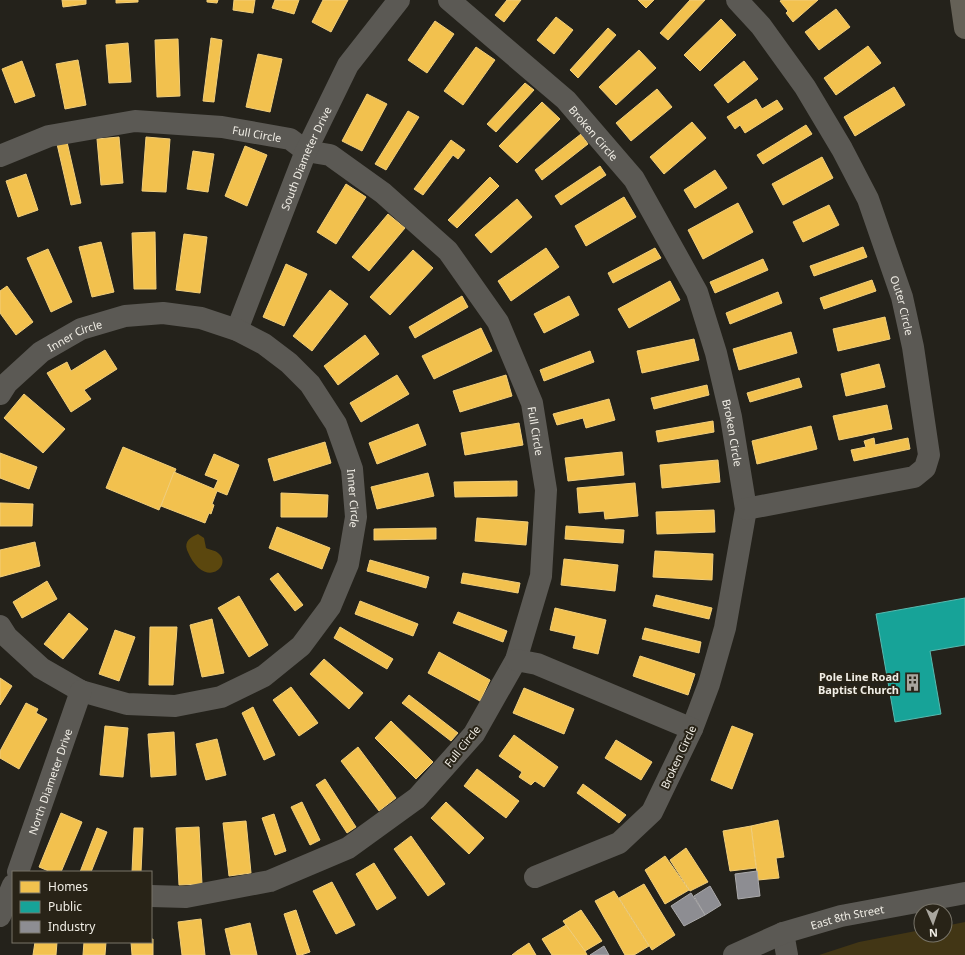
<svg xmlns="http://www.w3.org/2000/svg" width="965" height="955" font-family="'Noto Sans',sans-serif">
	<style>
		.green { fill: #423615 }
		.water { fill: #5b470e }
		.homes { fill: #f2c14e; stroke: #f1ce7b }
		.public { fill: #17a398; stroke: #58b9af }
		.industry { fill: #8d8d92; stroke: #abaaab }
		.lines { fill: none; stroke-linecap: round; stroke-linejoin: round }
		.minor { stroke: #5b5954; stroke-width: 22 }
		.major { stroke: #656157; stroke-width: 22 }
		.labels { text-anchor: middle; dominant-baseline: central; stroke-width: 4; stroke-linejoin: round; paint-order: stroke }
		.street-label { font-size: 11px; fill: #f0ede5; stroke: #282317 }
		.poi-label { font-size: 11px; font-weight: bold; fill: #f0ede5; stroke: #282317; text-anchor: end }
	</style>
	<rect width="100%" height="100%" fill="#24221b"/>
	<polygon class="green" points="965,922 965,955 819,955 859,942 921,930 921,935 945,935 945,926"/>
	<path class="water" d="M198 534 204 538 206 548C210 550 215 550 218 553 234 565 204 592 187 550 184 541 191 537 198 534Z"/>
	<g class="homes">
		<polygon points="62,0 86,0 86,4 63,7"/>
		<polygon points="116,0 138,0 138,2 116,3"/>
		<polygon points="207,0 218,0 217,3 207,2"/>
		<polygon points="234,0 255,0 253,13 233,10"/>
		<polygon points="275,0 299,0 294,14 272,8"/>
		<polygon points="323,0 348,0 331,32 312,22"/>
		<polygon points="507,0 521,0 504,22 495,15"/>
		<polygon points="638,0 654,0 646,8"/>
		<polygon points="690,0 705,0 668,40 660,33"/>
		<polygon points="782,0 818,0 793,22 786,13 788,11 780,1"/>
		<polygon points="836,9 850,27 819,50 805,32"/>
		<polygon points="556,17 573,30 554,54 537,40"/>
		<polygon points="721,19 736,35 700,71 684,55"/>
		<polygon points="435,21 454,34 427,73 408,60"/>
		<polygon points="608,28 616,35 578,78 570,70"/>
		<polygon points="211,38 222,40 214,102 203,101"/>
		<polygon points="178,39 180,96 157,97 155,40"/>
		<polygon points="128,43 131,82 109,83 106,45"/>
		<polygon points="868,46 881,63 836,95 824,78"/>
		<polygon points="476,47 495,60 463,105 444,91"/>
		<polygon points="639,50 656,68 616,105 599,87"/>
		<polygon points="258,54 282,59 270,112 246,107"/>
		<polygon points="78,60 86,105 65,109 56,64"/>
		<polygon points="22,61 35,96 15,103 2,69"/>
		<polygon points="744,61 758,79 728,103 714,85"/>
		<polygon points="525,83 534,90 496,132 487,124"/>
		<polygon points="894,87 905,105 855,136 844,117"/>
		<polygon points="657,89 672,107 631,141 616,123"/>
		<polygon points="367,94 387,104 362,151 342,141"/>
		<polygon points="756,99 762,109 777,100 783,109 745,133 740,125 735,129 727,117"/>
		<polygon points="542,102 560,119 517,163 499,146"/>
		<polygon points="408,111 419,117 386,170 375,164"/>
		<polygon points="692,122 706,138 664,174 650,157"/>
		<polygon points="806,125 812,134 763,164 757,155"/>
		<polygon points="581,134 588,144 542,180 535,170"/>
		<polygon points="119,137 123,183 101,185 97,139"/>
		<polygon points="146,137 170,139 166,192 142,191"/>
		<polygon points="451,140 465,150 458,159 453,155 423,195 414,189"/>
		<polygon points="67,142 81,203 71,205 57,144"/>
		<polygon points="245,146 267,155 247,206 225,196"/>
		<polygon points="193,151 214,154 208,192 187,189"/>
		<polygon points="822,157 833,178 783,205 772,184"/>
		<polygon points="600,166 606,175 561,205 555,196"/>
		<polygon points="715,170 727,188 695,208 684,190"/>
		<polygon points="26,174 38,210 18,217 6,181"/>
		<polygon points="490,177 499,186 457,228 448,220"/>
		<polygon points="346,184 366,197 336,244 317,232"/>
		<polygon points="624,197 636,217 586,246 575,226"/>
		<polygon points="517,199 532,217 491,253 475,235"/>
		<polygon points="738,203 753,232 703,259 688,230"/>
		<polygon points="829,205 839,225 803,242 793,222"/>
		<polygon points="388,214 405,228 369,271 352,257"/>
		<polygon points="155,232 156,289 134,289 132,233"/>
		<polygon points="184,234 207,237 200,293 176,290"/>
		<polygon points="101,242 114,292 92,297 79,247"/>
		<polygon points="863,247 867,257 814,276 810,266"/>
		<polygon points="546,248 559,267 511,301 498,281"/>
		<polygon points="655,248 661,258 613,283 608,273"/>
		<polygon points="48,249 72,302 51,312 27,258"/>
		<polygon points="413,250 433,268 390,315 370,297"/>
		<polygon points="763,259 768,270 715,293 710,282"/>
		<polygon points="286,264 307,274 284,326 263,317"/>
		<polygon points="872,280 876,291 824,309 820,298"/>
		<polygon points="670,281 680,300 629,328 618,309"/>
		<polygon points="7,286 33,322 16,335 0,313 0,291"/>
		<polygon points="330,290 348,304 312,351 293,336"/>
		<polygon points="778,292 782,303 730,324 726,313"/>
		<polygon points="462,296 468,307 415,338 409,327"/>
		<polygon points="569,296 579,315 544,333 534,314"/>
		<polygon points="885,317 890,339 838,351 833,329"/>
		<polygon points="481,328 492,351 434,379 422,356"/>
		<polygon points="791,332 797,353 739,370 733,349"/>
		<polygon points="365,335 379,354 338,385 324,366"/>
		<polygon points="694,339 699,360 642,373 637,351"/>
		<polygon points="105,350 117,369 84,390 91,399 71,412 47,373 67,362 71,371"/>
		<polygon points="590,351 594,362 544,381 540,370"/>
		<polygon points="879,364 885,387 846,396 841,374"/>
		<polygon points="397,375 409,394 361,422 350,403"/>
		<polygon points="506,375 512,396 460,412 453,391"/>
		<polygon points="799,378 802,387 750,402 747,393"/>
		<polygon points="707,385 709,395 654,409 651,398"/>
		<polygon points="24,394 65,429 43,453 4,418"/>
		<polygon points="609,399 615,420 586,428 583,418 557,425 553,414"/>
		<polygon points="887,405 892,429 839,440 833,416"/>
		<polygon points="713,421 714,432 658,442 656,431"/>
		<polygon points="519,423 523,445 465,455 461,433"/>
		<polygon points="418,424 426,445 377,464 369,443"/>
		<polygon points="811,426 817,449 757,464 752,441"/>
		<polygon points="874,438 875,445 908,438 910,449 854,461 851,450 866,447 864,441"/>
		<polygon points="325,442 331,463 274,481 268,459"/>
		<polygon points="123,447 176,469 159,510 106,488"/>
		<polygon points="622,452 624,475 568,481 565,458"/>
		<polygon points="0,453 37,467 29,489 0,478"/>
		<polygon points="214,454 239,465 227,495 217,491 212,504 214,505 211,514 209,513 205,523 161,506 174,472 214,489 218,480 205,475"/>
		<polygon points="718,460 720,482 662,488 660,465"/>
		<polygon points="428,473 434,496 377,509 371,487"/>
		<polygon points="517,481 517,496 455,497 454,482"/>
		<polygon points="635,483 638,516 605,519 604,511 579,513 577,488"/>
		<polygon points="281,493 328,495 327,517 281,517"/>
		<polygon points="0,503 33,504 32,526 0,526"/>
		<polygon points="714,510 715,532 657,534 656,512"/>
		<polygon points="477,518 528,522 526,545 475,541"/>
		<polygon points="566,526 624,530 623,543 565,539"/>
		<polygon points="277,527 330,548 322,569 269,548"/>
		<polygon points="436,528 436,539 374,540 374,529"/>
		<polygon points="35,542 40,566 0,577 0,550"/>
		<polygon points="655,551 713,554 712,580 653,577"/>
		<polygon points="564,559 618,565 615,591 561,585"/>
		<polygon points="370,560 429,577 426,588 367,571"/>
		<polygon points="278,573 303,605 295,611 270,579"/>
		<polygon points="463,573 520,583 518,593 461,583"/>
		<polygon points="47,581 57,599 22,618 13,602"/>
		<polygon points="656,595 712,608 709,619 653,606"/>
		<polygon points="239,596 268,645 249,657 218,608"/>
		<polygon points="360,601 418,624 413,636 355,614"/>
		<polygon points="555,608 606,620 598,654 573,648 576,636 550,630"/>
		<polygon points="458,612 507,631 503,642 453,623"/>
		<polygon points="69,613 88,629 63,659 44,644"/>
		<polygon points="212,619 224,673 202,677 190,625"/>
		<polygon points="150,627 177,627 173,685 149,685"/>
		<polygon points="340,627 393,659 387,669 334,638"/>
		<polygon points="645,628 701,642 699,653 642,639"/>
		<polygon points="115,630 135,637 119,681 99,674"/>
		<polygon points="439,652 490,680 480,701 428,673"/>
		<polygon points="640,656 695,674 688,695 633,676"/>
		<polygon points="324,659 363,693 349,709 310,674"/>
		<polygon points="0,678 12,686 0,705"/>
		<polygon points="291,687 318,723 299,736 273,700"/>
		<polygon points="524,688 574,709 564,734 513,713"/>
		<polygon points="409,695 458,733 451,741 402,703"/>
		<polygon points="26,703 38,709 36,713 47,719 19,769 0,758 0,751"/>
		<polygon points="253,707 275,755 264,760 242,713"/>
		<polygon points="391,721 433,762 416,779 375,738"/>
		<polygon points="105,726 128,728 123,777 100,775"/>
		<polygon points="732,726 753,734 732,789 711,780"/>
		<polygon points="174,732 176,775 151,777 148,734"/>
		<polygon points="514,735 558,767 544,787 535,781 531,785 519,777 522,772 499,756"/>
		<polygon points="217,739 226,775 206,780 196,744"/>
		<polygon points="616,740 652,762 641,780 605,758"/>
		<polygon points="358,747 396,798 379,811 341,761"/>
		<polygon points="477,769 519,801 506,818 464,786"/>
		<polygon points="325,779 356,827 347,833 316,785"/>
		<polygon points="583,784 626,815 619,823 577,793"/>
		<polygon points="302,802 320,840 310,845 291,807"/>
		<polygon points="446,802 484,838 469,854 431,818"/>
		<polygon points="61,813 82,822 61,872 51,872 39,867"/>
		<polygon points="274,814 286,851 275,855 262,818"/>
		<polygon points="778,820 784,857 776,858 779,878 758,880 751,826"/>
		<polygon points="246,821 251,873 229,876 223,823"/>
		<polygon points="751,826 756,868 730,871 723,831"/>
		<polygon points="199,827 202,884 179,885 176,828"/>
		<polygon points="97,828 107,832 91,872 80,872"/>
		<polygon points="134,828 143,828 141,872 132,872"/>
		<polygon points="411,836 445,884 428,896 394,849"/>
		<polygon points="686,848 708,882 690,891 670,860"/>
		<polygon points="665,856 689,890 665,904 645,870"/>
		<polygon points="374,863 396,898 377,910 356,874"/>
		<polygon points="332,882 355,925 336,934 313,891"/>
		<polygon points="644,884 675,935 652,950 619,898"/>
		<polygon points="614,891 649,946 634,955 625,955 595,901"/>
		<polygon points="296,910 310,952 301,955 297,955 284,914"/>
		<polygon points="581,910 602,941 585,951 563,921"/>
		<polygon points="201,919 205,955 182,955 178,922"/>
		<polygon points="250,923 257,955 231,955 225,929"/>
		<polygon points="566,925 585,951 587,955 552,955 542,939"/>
		<polygon points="151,939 153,939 153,955 132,955 131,942 151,942"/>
		<polygon points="35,942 57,942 56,955 33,955"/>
		<polygon points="84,942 106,942 105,955 83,955"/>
		<polygon points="529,943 536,955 512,955 517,951"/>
	</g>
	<polygon class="public" points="965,598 965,645 930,651 941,714 895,722 876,614"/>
	<g class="industry">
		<polygon points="757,871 760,896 738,899 735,874"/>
		<polygon points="710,886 721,905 705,915 694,896"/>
		<polygon points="691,893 705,915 684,926 671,906"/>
		<polygon points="604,946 609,955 590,955"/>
	</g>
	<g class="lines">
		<g class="minor">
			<path id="s1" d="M449 0 566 100 634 179 697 292 716 353 731 417 746 509 725 628 709 684 692 729 652 812 619 843 535 877"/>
			<path id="s2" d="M737 0 761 26 805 87 842 149 868 199 902 297 913 347 929 455 925 468 914 477 746 509"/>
			<path id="s3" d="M0 156 49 136 135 121 222 127 290 139 306 151 330 155 383 193 448 251 498 322 532 403 546 490 541 576 516 660 474 734 417 798 348 848 270 881 186 897 151 896"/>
			<path id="s4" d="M237 330 306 151 348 65 399 0"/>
			<path id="s5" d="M0 394 7 383 41 352 81 329 125 316 163 313 201 318 237 330 264 344 289 363 310 384 336 424 352 469 356 517 348 564 330 607 301 646 264 676 221 697 175 706 127 704 81 691 41 668 7 637 0 626"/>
			<polyline points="516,660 537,664 692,729"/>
			<path id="s6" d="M18 872 81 691"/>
			<polyline points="0,916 13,885"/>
			<polyline points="783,933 787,955"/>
			<path id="s7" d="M734 955 783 933 841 916 965 893"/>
		</g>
		<polyline class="major" points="961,0 965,28"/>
	</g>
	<defs>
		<symbol id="building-bare" viewBox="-9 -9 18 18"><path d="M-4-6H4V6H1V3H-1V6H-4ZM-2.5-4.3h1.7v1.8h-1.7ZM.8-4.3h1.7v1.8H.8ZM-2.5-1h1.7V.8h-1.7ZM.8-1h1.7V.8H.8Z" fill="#a9a69e" stroke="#282317" stroke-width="2.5" paint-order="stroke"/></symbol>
	</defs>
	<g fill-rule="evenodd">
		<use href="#building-bare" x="900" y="670" width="25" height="25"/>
	</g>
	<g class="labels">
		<g class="street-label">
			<text stroke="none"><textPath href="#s3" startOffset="263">Full Circle</textPath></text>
			<text stroke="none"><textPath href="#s1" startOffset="197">Broken Circle</textPath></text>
			<text stroke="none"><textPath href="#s4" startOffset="185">South Diameter Drive</textPath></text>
			<text stroke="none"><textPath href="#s2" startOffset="351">Outer Circle</textPath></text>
			<text stroke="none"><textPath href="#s5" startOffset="97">Inner Circle</textPath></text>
			<text stroke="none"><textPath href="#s3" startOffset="696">Full Circle</textPath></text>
			<text stroke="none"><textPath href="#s1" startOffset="533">Broken Circle</textPath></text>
			<text stroke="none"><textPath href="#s5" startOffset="482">Inner Circle</textPath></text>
			<text transform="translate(462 746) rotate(-51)">Full Circle</text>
			<text transform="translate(678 757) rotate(-65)">Broken Circle</text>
			<text stroke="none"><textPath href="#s6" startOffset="96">North Diameter Drive</textPath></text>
			<text stroke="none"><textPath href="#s7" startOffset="120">East 8th Street</textPath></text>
		</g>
		<g class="poi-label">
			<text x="899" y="676">Pole Line Road<tspan x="899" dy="13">Baptist Church</tspan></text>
		</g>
	</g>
	<rect x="12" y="871" width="140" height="72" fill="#282317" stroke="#787469"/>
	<rect x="20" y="881" width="20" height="12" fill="#f2c14e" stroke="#787469"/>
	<text x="48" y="891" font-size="12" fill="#f0ede5">Homes</text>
	<rect x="20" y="901" width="20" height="12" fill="#17a398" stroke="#787469"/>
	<text x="48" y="911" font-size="12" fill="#f0ede5">Public</text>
	<rect x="20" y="921" width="20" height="12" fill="#8d8d92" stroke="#787469"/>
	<text x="48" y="931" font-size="12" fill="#f0ede5">Industry</text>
	<g transform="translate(933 923) rotate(178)"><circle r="19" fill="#282317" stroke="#787469"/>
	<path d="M0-3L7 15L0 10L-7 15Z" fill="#a9a69e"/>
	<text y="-6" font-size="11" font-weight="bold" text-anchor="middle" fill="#f0ede5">N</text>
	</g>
</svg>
